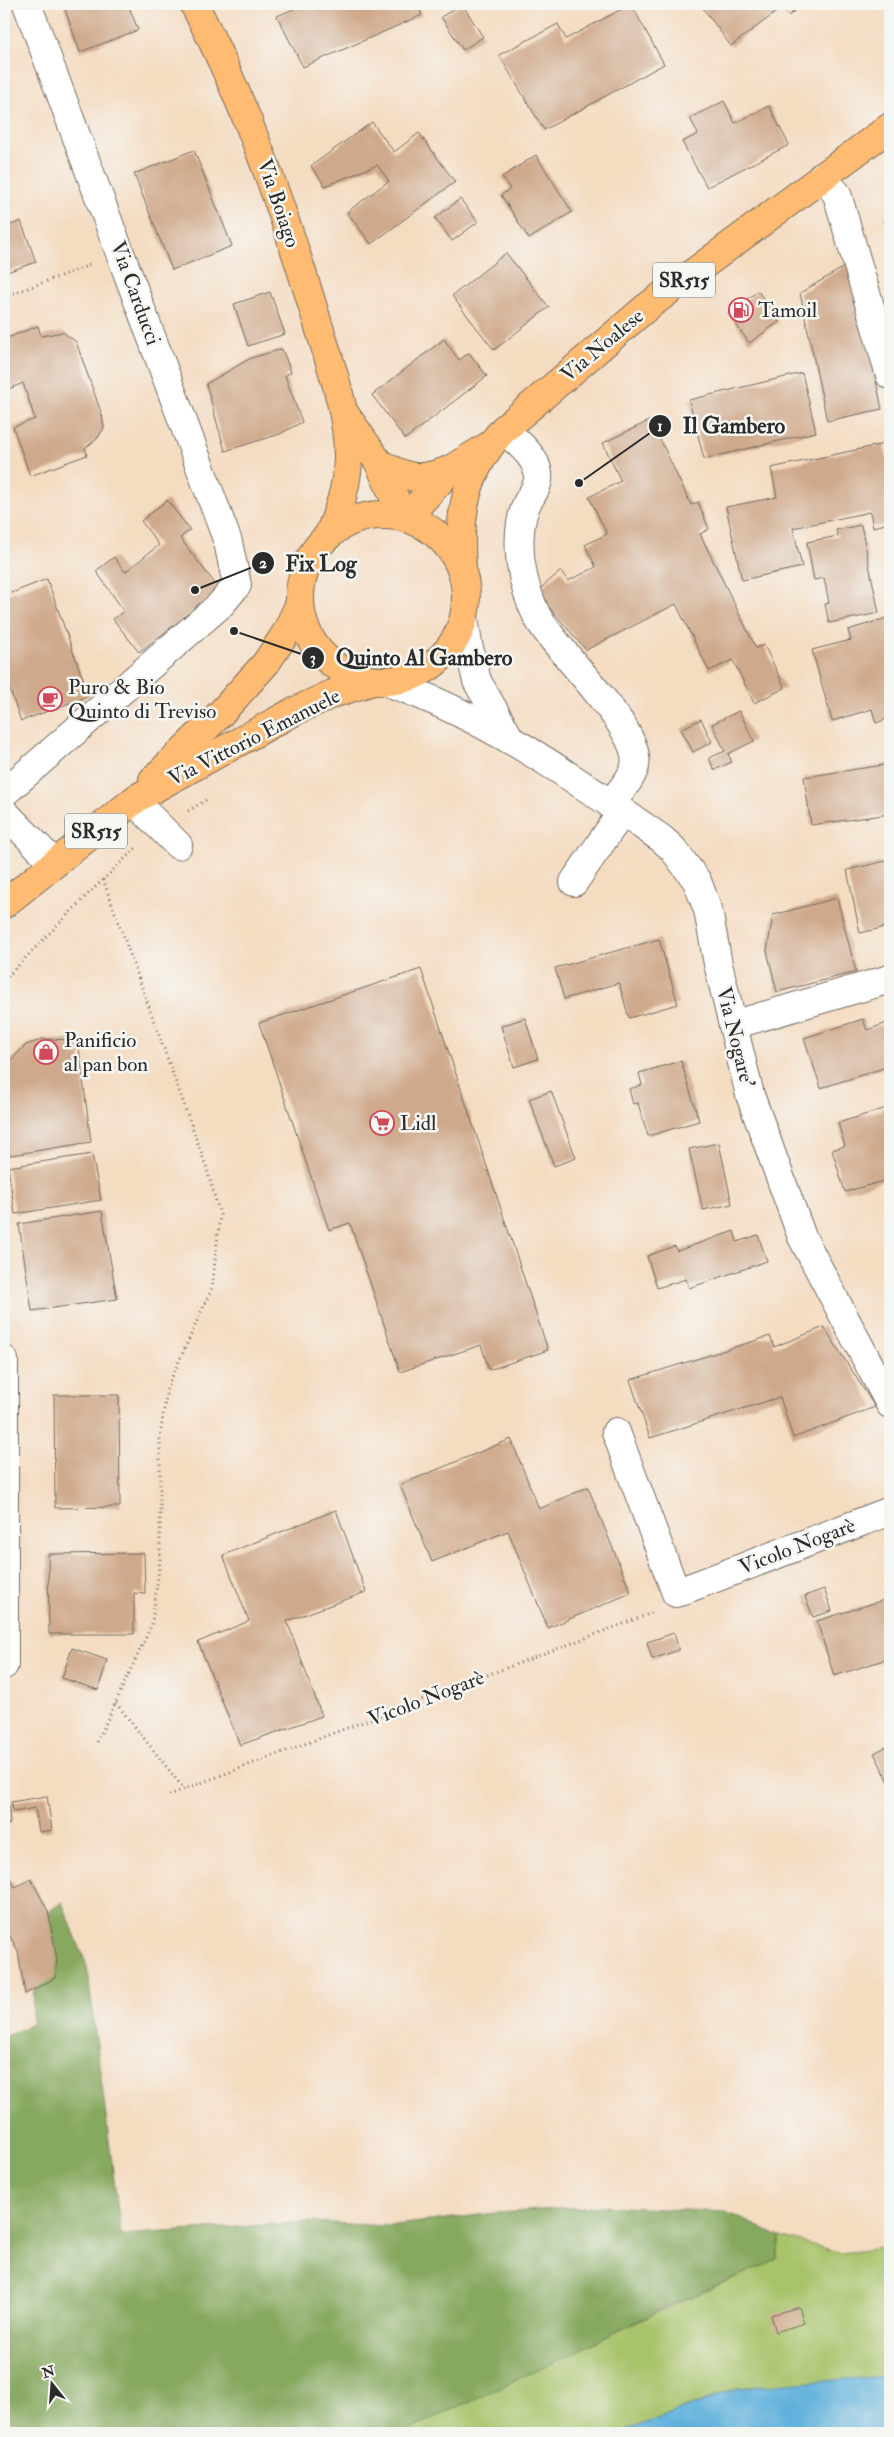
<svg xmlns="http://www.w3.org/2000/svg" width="894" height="2437" viewBox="0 0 894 2437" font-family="'IM FELL Double Pica',serif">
	<rect width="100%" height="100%" fill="#f6f6f2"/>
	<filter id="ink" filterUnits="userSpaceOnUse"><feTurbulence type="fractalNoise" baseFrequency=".02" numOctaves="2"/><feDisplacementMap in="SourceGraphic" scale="10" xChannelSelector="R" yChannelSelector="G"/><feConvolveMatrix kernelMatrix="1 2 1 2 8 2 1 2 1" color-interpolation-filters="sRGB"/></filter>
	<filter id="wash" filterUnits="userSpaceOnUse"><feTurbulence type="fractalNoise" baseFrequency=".0096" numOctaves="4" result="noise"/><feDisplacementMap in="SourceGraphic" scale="20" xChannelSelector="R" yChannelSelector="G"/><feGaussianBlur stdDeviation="1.12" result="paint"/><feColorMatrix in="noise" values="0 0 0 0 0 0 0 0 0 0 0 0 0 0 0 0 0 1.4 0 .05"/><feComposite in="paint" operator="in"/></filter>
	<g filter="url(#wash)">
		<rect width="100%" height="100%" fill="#f4dcc1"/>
		<path fill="#a8c36a" stroke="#6a774a" d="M 780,2236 L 842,2253 L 890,2247 L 890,2377 L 738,2388 L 620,2433 L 401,2433 C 526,2375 650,2314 777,2259 Z"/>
		<polygon fill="#86a95e" stroke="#586a44" points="62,1902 87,1966 121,2235 311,2222 388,2226 495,2213 602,2206 726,2212 780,2236 777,2259 664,2308 566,2357 401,2433 4,2433 4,2037 32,2024 38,1919"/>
		<polygon fill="#61b1dc" stroke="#466e84" points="884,2376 890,2377 890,2433 620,2433 738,2388"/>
		<g id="blocks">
			<g fill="#cfa98b">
				<polygon points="63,4 128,4 138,30 80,52"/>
				<polygon points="305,4 417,4 422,15 303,67 277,16"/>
				<polygon points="462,4 483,37 463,50 441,17"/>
				<polygon points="631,4 664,64 544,130 499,55 558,24 566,39"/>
				<polygon points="700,4 804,4 788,16 783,7 731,46"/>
				<polygon points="724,101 735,123 769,106 789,145 707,187 682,142 698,134 690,118"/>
				<polygon points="372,122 394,152 419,133 455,182 371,244 347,212 389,181 377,165 325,186 311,166"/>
				<polygon points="194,150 232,246 172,270 134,174"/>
				<polygon points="536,155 572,212 529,239 501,195 510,189 502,177"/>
				<polygon points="460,199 478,222 452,241 435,218"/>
				<polygon points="4,205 11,225 21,221 36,262 4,273"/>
				<polygon points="890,214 890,228 884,218"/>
				<polygon points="506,253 549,307 494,350 452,296"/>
				<polygon points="851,263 882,409 827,421 800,293"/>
				<polygon points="758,291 779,322 749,343 728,313"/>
				<polygon points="270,292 285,334 248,346 234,304"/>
				<polygon points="38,326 41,336 63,332 76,342 102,415 104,428 97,439 85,448 87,455 30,476 13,427 35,419 23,383 4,391 4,339"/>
				<polygon points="444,339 459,360 469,353 487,376 405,439 372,395"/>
				<polygon points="282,349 291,372 285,376 302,422 280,434 225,451 206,384 251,358"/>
				<polygon points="802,373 816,432 704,459 689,400"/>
				<polygon points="651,420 691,505 698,502 709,529 700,534 756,648 764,645 785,688 754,703 733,660 709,671 676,604 586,650 536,592 561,571 568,581 596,567 585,545 607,534 589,497 621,481 603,443"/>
				<polygon points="884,444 890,472 890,523 873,527 870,512 793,528 802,567 742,580 726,507 777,497 771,468"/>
				<polygon points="167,500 190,530 180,538 220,590 139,652 113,619 124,611 96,571 114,557 125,572 159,545 141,521"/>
				<polygon points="861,525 879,613 829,623 825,604 829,603 824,578 814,580 807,542 838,536 836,530"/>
				<polygon points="47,579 89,696 21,721 4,674 4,596"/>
				<polygon points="890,617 890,718 876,723 872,709 832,721 812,650 851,640 848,630"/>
				<polygon points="739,711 754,741 728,754 732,762 714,770 709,758 725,751 712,724"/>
				<polygon points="701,719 712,742 693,752 681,729"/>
				<polygon points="890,764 890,814 811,825 804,777"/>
				<polygon points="890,860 890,926 860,933 847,870"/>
				<polygon points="837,898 856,972 777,992 767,951 773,915"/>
				<polygon points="659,939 678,1004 629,1018 619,983 564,999 555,968"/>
				<polygon points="421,969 548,1350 489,1370 481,1345 400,1372 350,1223 329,1230 259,1023"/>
				<polygon points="525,1018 538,1059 514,1067 501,1026"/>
				<polygon points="863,1019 867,1030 890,1022 890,1066 821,1088 804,1038"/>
				<polygon points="43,1039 78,1040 91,1142 5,1156 4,1072 9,1062 26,1045"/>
				<polygon points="681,1061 699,1121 648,1136 638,1103 633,1104 629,1089 642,1085 639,1073"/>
				<polygon points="551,1091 576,1158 554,1166 529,1099"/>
				<polygon points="890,1107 890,1179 845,1192 832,1150 845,1146 838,1123"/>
				<polygon points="719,1143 732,1204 703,1210 689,1149"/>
				<polygon points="92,1154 101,1200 15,1214 8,1167"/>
				<polygon points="102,1211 117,1299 32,1311 19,1224"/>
				<polygon points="734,1231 737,1242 758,1235 767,1261 689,1288 686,1279 657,1288 647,1256 675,1246 677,1251"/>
				<polygon points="824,1327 875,1407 793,1438 780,1397 650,1438 630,1380 770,1336 774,1347"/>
				<polygon points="54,1395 119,1395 120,1507 55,1508"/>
				<polygon points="511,1439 539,1509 588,1487 631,1593 548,1628 508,1531 432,1562 400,1485"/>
				<polygon points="336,1510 366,1592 287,1621 322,1716 240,1745 198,1642 249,1621 223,1555"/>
				<polygon points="144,1553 145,1594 134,1593 134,1634 49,1634 48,1554"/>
				<polygon points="824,1589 832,1611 813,1617 805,1596"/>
				<polygon points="890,1598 890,1658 834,1676 817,1621"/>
				<polygon points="674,1633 679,1650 652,1659 647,1642"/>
				<polygon points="72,1648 107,1660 98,1690 62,1678"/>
				<polygon points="890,1745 890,1784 874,1753"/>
				<polygon points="47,1796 52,1830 39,1832 35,1808 13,1812 11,1802"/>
				<polygon points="4,1806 9,1806 10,1824 4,1825"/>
				<polygon points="4,1868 15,1887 31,1879 48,1911 57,1959 55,1978 25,1994 18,1951 6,1929 4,1931"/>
				<polygon points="799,2307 804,2323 776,2332 771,2315"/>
			</g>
		</g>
	</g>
	<g filter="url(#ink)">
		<use href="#blocks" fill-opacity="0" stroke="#716960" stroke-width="1"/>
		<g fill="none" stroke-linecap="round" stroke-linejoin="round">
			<defs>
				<g id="minor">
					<polyline points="822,176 837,194 890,375"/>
					<path d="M 504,429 C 516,442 536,455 538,474 C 540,485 531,495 526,505 C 513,539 521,584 537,616 C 556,652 643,729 635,766 C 632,779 618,794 610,804"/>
					<polyline points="464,618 468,644 477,681 509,737"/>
					<path d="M 387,682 C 487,717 575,779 662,839 L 673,849 L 697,881 L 708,910 L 718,964 L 750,1095 L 802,1237 L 890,1404"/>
					<polyline points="4,793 220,605 237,585 228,542 27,4"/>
					<polyline points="134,801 178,845"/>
					<polyline points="4,812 54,863"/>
					<polyline points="574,882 622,812"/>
					<polyline points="733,1025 890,979"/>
					<polyline points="4,1360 4,1665"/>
					<polyline points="616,1432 676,1593 890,1511"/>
				</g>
				<g id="major">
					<path d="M 194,4 C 247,106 285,214 318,324 C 331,367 349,414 348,460 C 347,487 339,512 328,536"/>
					<polyline points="345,414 379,463 403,517"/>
					<path d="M 379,463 C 407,479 421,482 451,469"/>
					<circle cx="383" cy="598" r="83"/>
					<polyline points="406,518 451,469 487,447"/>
					<path d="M 462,569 C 458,514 465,471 504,429 L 647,307 L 890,127"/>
					<polyline points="153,780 221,713 266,663 286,633 300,603"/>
					<polyline points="4,904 137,798 293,712 332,694 373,681"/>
				</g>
			</defs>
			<use href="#minor" stroke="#716960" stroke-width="30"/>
			<use href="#major" stroke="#716960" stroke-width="30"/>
			<g stroke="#716960" stroke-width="3" stroke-dasharray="1 4" stroke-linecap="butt">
				<polyline points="4,297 90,265"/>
				<polyline points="188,811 206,800"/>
				<polyline points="4,980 84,898 136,848"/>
				<polyline points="116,1703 184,1789"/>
				<polyline points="97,1742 152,1624 160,1560 160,1437 167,1388 212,1288 220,1215 206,1166 103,879"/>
				<polyline points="169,1795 652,1613"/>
			</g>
			<use href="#minor" stroke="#fff" stroke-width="28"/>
			<use href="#major" stroke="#ffbb71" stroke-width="28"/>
		</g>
	</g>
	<defs>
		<symbol id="fuel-ring" viewBox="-11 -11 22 22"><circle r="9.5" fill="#f6f6f2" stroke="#d1495b" stroke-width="1.5"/><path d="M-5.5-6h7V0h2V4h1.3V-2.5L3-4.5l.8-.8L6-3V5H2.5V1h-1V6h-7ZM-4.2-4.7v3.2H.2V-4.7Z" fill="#d1495b"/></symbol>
		<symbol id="cafe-ring" viewBox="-11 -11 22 22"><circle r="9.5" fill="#f6f6f2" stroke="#d1495b" stroke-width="1.5"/><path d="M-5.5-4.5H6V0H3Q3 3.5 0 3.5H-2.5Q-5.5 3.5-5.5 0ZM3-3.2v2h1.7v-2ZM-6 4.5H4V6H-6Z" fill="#d1495b"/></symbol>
		<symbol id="shop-ring" viewBox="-11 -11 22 22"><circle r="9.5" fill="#f6f6f2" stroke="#d1495b" stroke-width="1.5"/><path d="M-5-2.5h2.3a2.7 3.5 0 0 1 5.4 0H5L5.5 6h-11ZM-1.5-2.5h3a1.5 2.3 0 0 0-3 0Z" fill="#d1495b"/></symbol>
		<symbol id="supermarket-ring" viewBox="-11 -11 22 22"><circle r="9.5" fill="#f6f6f2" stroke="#d1495b" stroke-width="1.5"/><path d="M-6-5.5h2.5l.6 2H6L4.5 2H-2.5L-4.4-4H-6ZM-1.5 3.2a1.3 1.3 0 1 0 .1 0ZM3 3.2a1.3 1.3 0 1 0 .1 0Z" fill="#d1495b"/></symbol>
	</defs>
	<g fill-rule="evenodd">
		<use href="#fuel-ring" x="727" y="296" width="28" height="28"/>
		<use href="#cafe-ring" x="36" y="685" width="28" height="28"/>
		<use href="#shop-ring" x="32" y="1038" width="28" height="28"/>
		<use href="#supermarket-ring" x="368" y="1109" width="28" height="28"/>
	</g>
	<g text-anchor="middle" stroke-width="5" stroke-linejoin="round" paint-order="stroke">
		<g fill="#f6f6f2" stroke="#686867" stroke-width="1">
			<rect x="653" y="262.5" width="62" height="35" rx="4"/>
			<rect x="65" y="813.5" width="62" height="35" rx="4"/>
		</g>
		<g font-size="20" font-weight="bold" fill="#2b2b2b">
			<text x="684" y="287">SR515</text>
			<text x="96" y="838">SR515</text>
		</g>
		<g font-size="21" fill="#2b2b2b" stroke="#f6f6f2">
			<text transform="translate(279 203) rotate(71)" y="7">Via Boiago</text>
			<text transform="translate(136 293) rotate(70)" y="7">Via Carducci</text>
			<text transform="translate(602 345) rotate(-40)" y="7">Via Noalese</text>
			<text transform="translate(254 737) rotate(-27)" y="7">Via Vittorio Emanuele</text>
			<text transform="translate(736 1037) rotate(76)" y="7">Via Nogare'</text>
			<text transform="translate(797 1546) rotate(-21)" y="7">Vicolo Nogarè</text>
			<text transform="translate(426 1698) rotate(-21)" y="7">Vicolo Nogarè</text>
		</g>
		<g font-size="21" fill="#2b2b2b" stroke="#f6f6f2" text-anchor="start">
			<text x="758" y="317">Tamoil</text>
			<text x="68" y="694">Puro &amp; Bio<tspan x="68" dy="24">Quinto di Treviso</tspan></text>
			<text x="64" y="1047">Panificio<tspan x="64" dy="24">al pan bon</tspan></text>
			<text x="400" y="1130">Lidl</text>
		</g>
	</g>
	<path fill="none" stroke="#2b2b2b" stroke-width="2" d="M579 483L660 426M195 590L263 563M234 631L313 658"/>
	<g fill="#2b2b2b" stroke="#f6f6f2" stroke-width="2">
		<circle cx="579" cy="483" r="5"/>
		<circle cx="195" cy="590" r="5"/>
		<circle cx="234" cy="631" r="5"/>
		<circle cx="660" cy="426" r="12"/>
		<circle cx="263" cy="563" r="12"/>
		<circle cx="313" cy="658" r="12"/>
	</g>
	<g font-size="15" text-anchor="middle" font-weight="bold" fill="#fff">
		<text x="660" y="431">1</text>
		<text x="263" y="568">2</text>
		<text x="313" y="663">3</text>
	</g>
	<g font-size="22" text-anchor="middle" font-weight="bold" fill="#2b2b2b" stroke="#f6f6f2" stroke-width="5" stroke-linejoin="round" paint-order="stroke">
		<text x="734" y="433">Il Gambero</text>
		<text x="321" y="571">Fix Log</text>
		<text x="424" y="665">Quinto Al Gambero</text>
	</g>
	<rect width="894" height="2437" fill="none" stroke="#f6f6f2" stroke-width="20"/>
	<g transform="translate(52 2384) rotate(343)" stroke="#f6f6f2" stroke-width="4" paint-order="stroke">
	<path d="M0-4L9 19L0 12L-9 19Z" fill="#2b2b2b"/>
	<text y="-8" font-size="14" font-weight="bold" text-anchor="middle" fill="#2b2b2b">N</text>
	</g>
</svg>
